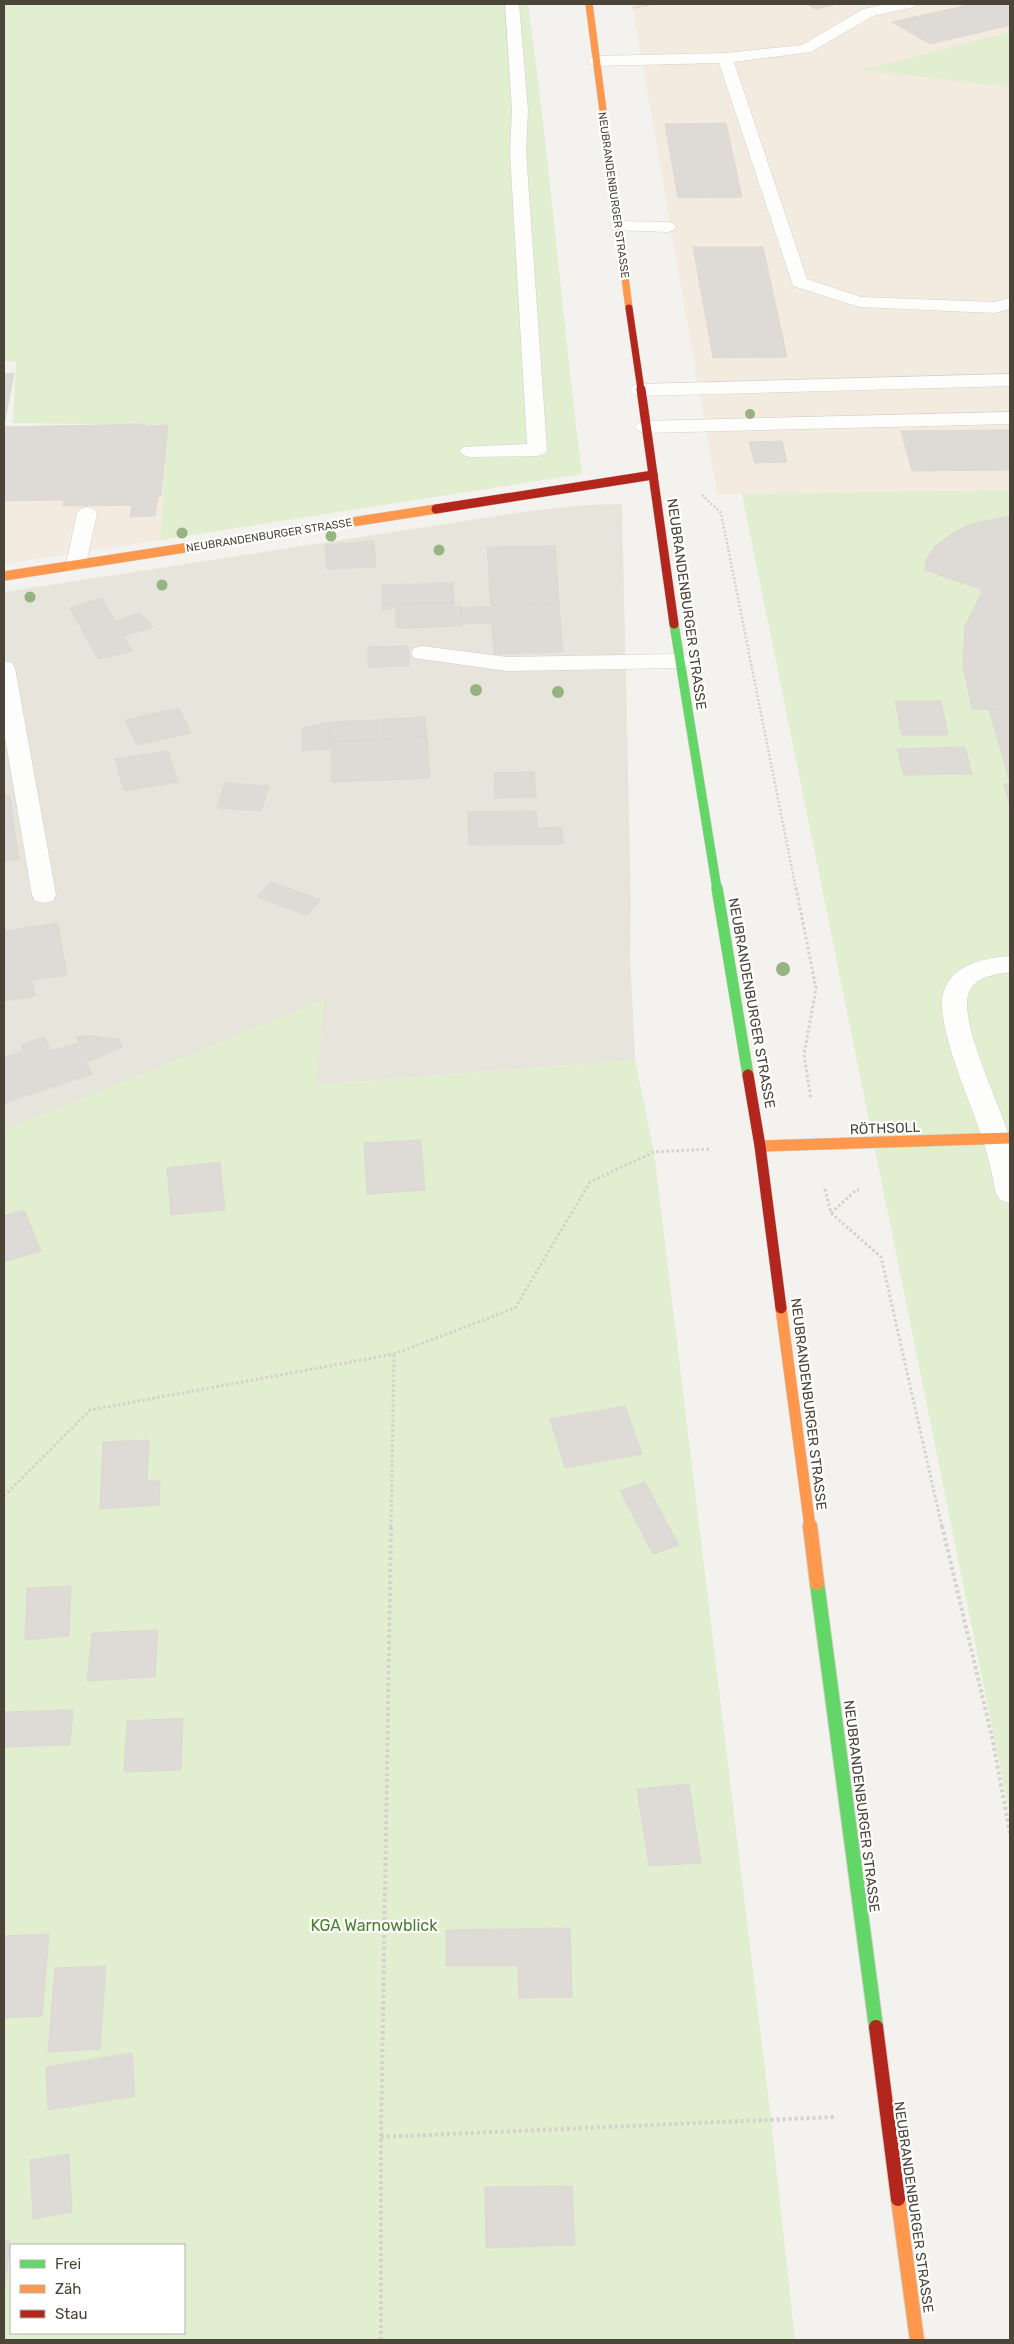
<svg xmlns="http://www.w3.org/2000/svg" width="1014" height="2344" viewBox="0 0 1014 2344" font-family="Rubik,sans-serif">
	<rect width="100%" height="100%" fill="#f4f2ee"/>
	<polygon fill="#e7e4dc" points="622,504 631,906 630,953 635,1060 315,1085 4,1209 4,592 530,511 586,505"/>
	<g fill="#f3ebdf">
		<polygon points="632,4 1010,4 1010,491 717,494"/>
		<polygon points="145,424 145,426 168,425 160,540 4,564 4,427"/>
	</g>
	<g fill="#e1eecf" fill-rule="evenodd">
		<path d="M 4,4 L 528,4 C 550,160 562,317 582,474 L 160,540 L 168,425 L 13,423 L 16,362 L 4,361 Z"/>
		<polygon points="1010,32 1010,87 862,70"/>
		<polygon points="1010,490 1010,1815 742,494"/>
		<path d="M 325,999 L 315,1085 L 635,1060 L 654,1152 L 771,2120 L 795,2340 L 4,2340 L 4,1130 ZM 11,2245 L 184,2245 L 184,2333 L 11,2333 Z"/>
	</g>
	<g fill="#dedbd6" stroke="#dcd9d4">
		<polygon points="807,4 839,4 815,9"/>
		<polygon points="973,4 1010,4 1010,25 930,44 892,22"/>
		<polygon points="726,123 742,197 678,198 665,124"/>
		<polygon points="693,247 763,247 787,357 713,358"/>
		<polygon points="14,373 4,425 4,374"/>
		<polygon points="145,424 145,426 168,425 161,496 158,496 155,516 130,517 132,505 63,506 64,500 4,501 4,427"/>
		<polygon points="1010,430 1010,470 912,471 901,431"/>
		<polygon points="782,441 787,462 755,463 749,442"/>
		<polygon points="1008,516 1010,517 1010,710 972,709 963,666 965,626 982,592 978,588 925,570 926,560 935,546 950,535 968,525"/>
		<polygon points="372,541 374,542 376,567 327,569 325,545"/>
		<polygon points="555,546 559,604 491,605 487,547"/>
		<polygon points="453,583 454,603 382,604 382,585"/>
		<polygon points="102,598 115,621 140,613 153,627 124,636 132,651 98,659 70,608"/>
		<polygon points="454,603 454,606 461,606 462,626 396,628 396,607 382,610 382,604"/>
		<polygon points="559,604 563,652 494,654 491,605"/>
		<polygon points="491,607 492,623 462,624 461,608"/>
		<polygon points="408,646 409,666 368,667 368,647"/>
		<polygon points="895,701 941,701 948,735 902,735"/>
		<polygon points="179,708 191,733 137,745 125,720"/>
		<polygon points="989,710 1010,710 1010,783"/>
		<polygon points="425,717 427,737 378,740 376,720"/>
		<polygon points="376,720 378,740 331,742 330,722"/>
		<polygon points="330,722 331,749 302,751 302,728"/>
		<polygon points="427,737 430,778 332,782 331,742"/>
		<polygon points="965,747 972,774 904,775 897,749"/>
		<polygon points="168,751 178,782 124,791 115,759"/>
		<polygon points="534,772 536,797 495,798 494,773"/>
		<polygon points="225,783 269,786 261,811 217,808"/>
		<polygon points="1010,783 1010,806 1004,784"/>
		<polygon points="10,795 14,827 4,828 4,796"/>
		<polygon points="536,811 537,828 562,827 563,844 469,845 468,812"/>
		<polygon points="14,827 19,859 4,861 4,828"/>
		<polygon points="271,882 321,900 307,915 257,897"/>
		<polygon points="58,923 67,975 32,980 35,996 5,1001 4,931"/>
		<polygon points="91,1036 118,1039 123,1047 86,1062 92,1074 4,1103 4,1057 24,1051 21,1045 44,1037 51,1051 79,1043 77,1037"/>
		<polygon points="421,1140 425,1190 367,1194 364,1143"/>
		<polygon points="220,1162 225,1210 171,1215 167,1168"/>
		<polygon points="24,1210 41,1251 4,1262 4,1216"/>
		<polygon points="625,1406 642,1454 565,1468 550,1419"/>
		<polygon points="149,1440 147,1481 160,1481 159,1505 100,1509 103,1442"/>
		<polygon points="645,1482 679,1545 653,1554 620,1491"/>
		<polygon points="71,1586 69,1636 25,1640 27,1588"/>
		<polygon points="158,1630 155,1677 87,1681 92,1633"/>
		<polygon points="73,1710 70,1745 4,1747 4,1712"/>
		<polygon points="183,1718 181,1770 124,1772 127,1721"/>
		<polygon points="689,1784 701,1863 649,1866 637,1789"/>
		<polygon points="570,1928 572,1997 519,1998 518,1966 446,1966 446,1930"/>
		<polygon points="49,1934 42,2016 4,2018 4,1936"/>
		<polygon points="106,1966 100,2049 48,2052 55,1968"/>
		<polygon points="132,2053 135,2096 48,2110 46,2067"/>
		<polygon points="69,2154 72,2212 33,2219 30,2160"/>
		<polygon points="572,2186 575,2245 486,2248 485,2187"/>
		<polygon points="10,2240 4,2298 4,2241"/>
	</g>
	<g fill="none" stroke-linecap="round" stroke-linejoin="round">
		<defs>
			<g id="lane">
				<polygon points="505,4 519,4 528,110 526,152 547,450 544,454 537,456 470,457 463,455 460,451 463,447 527,444 510,152 512,110"/>
				<polygon points="887,4 916,4 914,7 873,16 811,52 734,62 807,279 861,297 994,302 1010,298 1010,309 995,313 859,307 793,286 719,63 596,66 590,64 588,61 590,58 596,56 725,53 802,45 863,9"/>
				<polygon points="1010,374 1010,386 640,396 633,394 630,390 633,386 640,384"/>
				<polygon points="1010,412 1010,424 645,433 638,431 635,427 638,423 645,421"/>
				<polygon points="87,507 94,509 97,513 86,564 83,568 76,570 69,568 66,564 77,513 80,509"/>
				<polygon points="422,646 507,657 679,654 687,656 690,661 687,666 679,668 507,671 414,658 411,653 414,648"/>
				<polygon points="4,661 12,663 15,668 56,895 53,901 44,903 35,901 32,895 4,731"/>
				<path d="M 1010,956 L 1010,972 C 996,974 978,976 970,990 C 955,1016 1002,1108 1010,1139 C 1013,1153 1011,1188 1010,1203 L 1000,1200 L 996,1193 C 992,1174 988,1156 982,1137 C 972,1106 933,1021 944,991 C 953,964 984,958 1010,956 Z"/>
			</g>
			<polygon id="street" points="619,221 667,222 673,223 676,227 673,231 667,232 613,230 610,226 613,222"/>
			<polyline id="fast-far2" points="674,624 717,889"/>
			<polyline id="fast-far1" points="717,888 748,1075"/>
			<polyline id="fast" points="817,1583 876,2027"/>
			<polyline id="slow-far3" points="589,4 629,308"/>
			<polyline id="slow-far2" points="4,576 436,509"/>
			<g id="slow-far1">
				<polyline points="760,1146 1010,1138"/>
				<polyline points="781,1308 810,1527"/>
			</g>
			<g id="slow">
				<polyline points="810,1526 817,1583"/>
				<polyline points="898,2199 917,2340"/>
			</g>
			<polyline id="jam-far3" points="629,308 641,390"/>
			<g id="jam-far2">
				<polyline points="641,389 674,624"/>
				<polyline points="436,509 653,475"/>
			</g>
			<polyline id="jam-far1" points="748,1075 760,1146 781,1308"/>
			<polyline id="jam" points="876,2027 898,2199"/>
		</defs>
		<use href="#lane" stroke="#d2d0cb" stroke-width="1"/>
		<use href="#street" stroke="#d2d0cb" stroke-width="1"/>
		<use href="#fast-far2" stroke="#d3cfc5" stroke-width="10"/>
		<use href="#fast-far1" stroke="#d3cfc5" stroke-width="12"/>
		<use href="#fast" stroke="#d3cfc5" stroke-width="16"/>
		<use href="#slow-far3" stroke="#d3cfc5" stroke-width="8"/>
		<use href="#slow-far2" stroke="#d3cfc5" stroke-width="10"/>
		<use href="#slow-far1" stroke="#d3cfc5" stroke-width="12"/>
		<use href="#slow" stroke="#d3cfc5" stroke-width="16"/>
		<use href="#jam-far3" stroke="#d3cfc5" stroke-width="8"/>
		<use href="#jam-far2" stroke="#d3cfc5" stroke-width="10"/>
		<use href="#jam-far1" stroke="#d3cfc5" stroke-width="12"/>
		<use href="#jam" stroke="#d3cfc5" stroke-width="16"/>
		<polyline stroke="#d3d2cc" stroke-width="2" stroke-dasharray="1 1" stroke-linecap="butt" points="633,8 655,4"/>
		<polyline stroke="#d3d2cc" stroke-width="2.5" stroke-dasharray="2 2" stroke-linecap="butt" points="702,495 721,513 796,889"/>
		<g stroke="#d3d2cc" stroke-width="3" stroke-dasharray="2.5 2.5" stroke-linecap="butt">
			<polyline points="796,888 816,988 804,1055 811,1099"/>
			<polyline points="825,1189 831,1213 881,1257 942,1527"/>
			<polyline points="831,1213 856,1190 859,1190"/>
			<polyline points="4,1496 90,1410 394,1354 515,1308 590,1182 654,1152 710,1149"/>
			<polyline points="391,1527 394,1354"/>
		</g>
		<g stroke="#d3d2cc" stroke-width="4" stroke-dasharray="3 3" stroke-linecap="butt">
			<polyline points="942,1526 992,1737 1010,1833"/>
			<polyline points="381,2137 834,2117"/>
			<polyline points="381,2340 381,2137 391,1526"/>
		</g>
		<use href="#lane" fill="#fdfdfc" fill-rule="evenodd"/>
		<use href="#street" fill="#fdfdfc" fill-rule="evenodd"/>
		<use href="#fast-far2" stroke="#63d668" stroke-width="9"/>
		<use href="#fast-far1" stroke="#63d668" stroke-width="11"/>
		<use href="#fast" stroke="#63d668" stroke-width="14"/>
		<use href="#slow-far3" stroke="#ff974d" stroke-width="7"/>
		<use href="#slow-far2" stroke="#ff974d" stroke-width="9"/>
		<use href="#slow-far1" stroke="#ff974d" stroke-width="11"/>
		<use href="#slow" stroke="#ff974d" stroke-width="14"/>
		<use href="#jam-far3" stroke="#b3261e" stroke-width="7"/>
		<use href="#jam-far2" stroke="#b3261e" stroke-width="9"/>
		<use href="#jam-far1" stroke="#b3261e" stroke-width="11"/>
		<use href="#jam" stroke="#b3261e" stroke-width="14"/>
	</g>
	<g fill="#96b382">
		<circle cx="750" cy="414" r="5"/>
		<circle cx="182" cy="533" r="5.5"/>
		<circle cx="331" cy="536" r="5.5"/>
		<circle cx="439" cy="550" r="5.5"/>
		<circle cx="162" cy="585" r="5.5"/>
		<circle cx="30" cy="597" r="5.5"/>
		<circle cx="476" cy="690" r="6"/>
		<circle cx="558" cy="692" r="6"/>
		<circle cx="783" cy="969" r="7"/>
	</g>
	<g text-anchor="middle" stroke-width="4.5" stroke-linejoin="round" paint-order="stroke">
		<g font-size="11" fill="#4b4439" stroke="#fff">
			<text transform="translate(614 195) rotate(82)" y="4">NEUBRANDENBURGER STRASSE</text>
			<text transform="translate(269 535) rotate(-9)" y="4">NEUBRANDENBURGER STRASSE</text>
		</g>
		<g font-size="14" fill="#4b4439" stroke="#fff">
			<text transform="translate(687 604) rotate(82)" y="5">NEUBRANDENBURGER STRASSE</text>
			<text transform="translate(752 1003) rotate(80)" y="5">NEUBRANDENBURGER STRASSE</text>
			<text transform="translate(885 1128) rotate(-2)" y="5">RÖTHSOLL</text>
			<text transform="translate(809 1404) rotate(83)" y="5">NEUBRANDENBURGER STRASSE</text>
			<text transform="translate(862 1806) rotate(83)" y="5">NEUBRANDENBURGER STRASSE</text>
			<text transform="translate(914 2207) rotate(82)" y="5">NEUBRANDENBURGER STRASSE</text>
		</g>
		<g font-size="16" fill="#4a7f2a" stroke="#fff">
			<text x="374" y="1931">KGA Warnowblick</text>
		</g>
	</g>
	<rect width="1014" height="2344" fill="none" stroke="#4b4439" stroke-width="10"/>
	<rect x="10" y="2244" width="175" height="90" fill="#ffffff" stroke="#b7b4b0"/>
	<rect x="20" y="2260" width="25" height="8" fill="#63d668" stroke="#b7b4b0"/>
	<text x="55" y="2269" font-size="15" fill="#4b4439">Frei</text>
	<rect x="20" y="2285" width="25" height="8" fill="#ff974d" stroke="#b7b4b0"/>
	<text x="55" y="2294" font-size="15" fill="#4b4439">Zäh</text>
	<rect x="20" y="2310" width="25" height="8" fill="#b3261e" stroke="#b7b4b0"/>
	<text x="55" y="2319" font-size="15" fill="#4b4439">Stau</text>
</svg>
